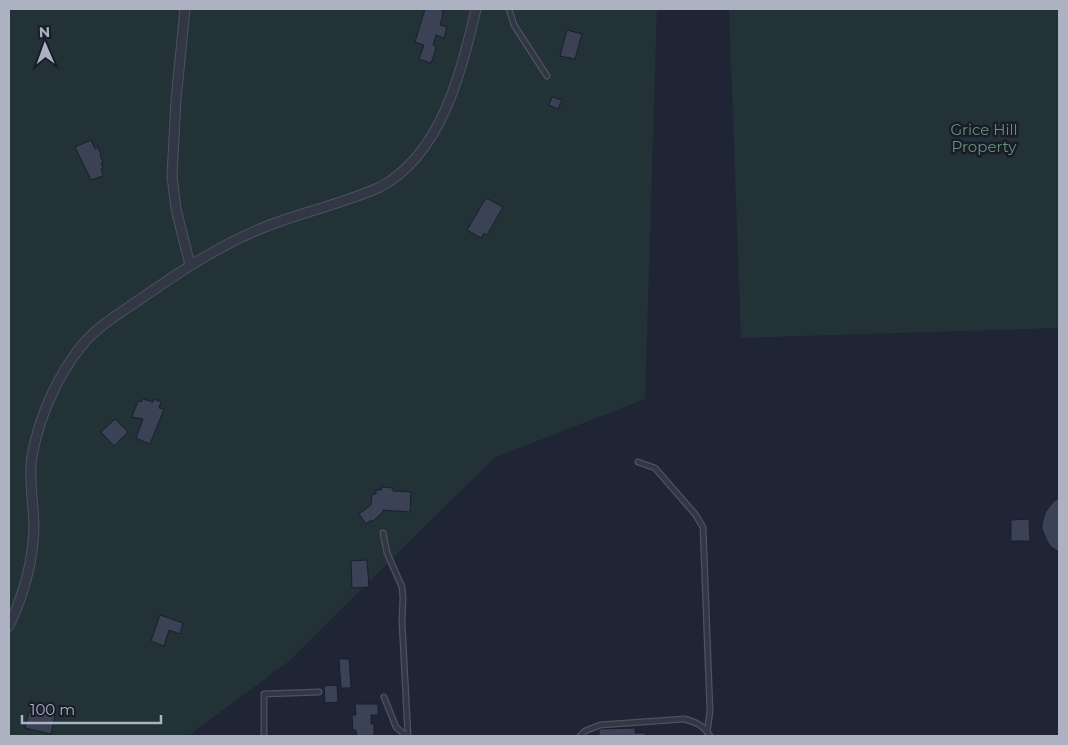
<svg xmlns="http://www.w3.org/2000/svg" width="1068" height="745" viewBox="0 0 1068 745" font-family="Montserrat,sans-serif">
	<rect width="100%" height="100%" fill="#1f2534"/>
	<g fill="#223236">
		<polygon points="9,9 657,9 645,399 494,458 288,662 188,736 9,736"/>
		<polygon points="729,9 1059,9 1059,328 741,338"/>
	</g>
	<g fill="#3b4255" stroke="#1a1f2b">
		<polygon points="425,9 443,9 442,13 443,14 440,25 447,27 444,38 436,35 433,45 436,46 435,52 431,63 419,59 424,45 415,42"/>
		<polygon points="567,30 582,34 575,59 560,56"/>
		<polygon points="552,97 562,100 558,109 549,105"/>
		<polygon points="91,140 95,149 98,147 101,155 100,155 103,163 101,163 103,168 101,169 103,176 91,180 75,147"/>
		<polygon points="486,198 503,207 487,235 484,233 481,238 467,230"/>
		<polygon points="143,399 153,402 154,399 161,402 159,408 164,409 150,444 136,438 143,419 132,417 138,401 141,402"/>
		<polygon points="115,419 128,432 114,446 101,432"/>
		<polygon points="382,487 393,488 393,491 411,492 410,512 383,510 382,513 372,522 371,520 366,524 359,514 371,505 372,494 376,494 376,490 381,490"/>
		<polygon points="1059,498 1059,552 1050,546 1047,541 1042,529 1042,523 1046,511 1054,501"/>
		<polygon points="1029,519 1030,541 1011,541 1011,520"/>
		<polygon points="367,560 369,587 352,588 351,561"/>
		<polygon points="160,615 183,623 180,634 169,630 164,646 151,641"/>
		<polygon points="339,659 349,659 351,688 341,688"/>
		<polygon points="337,685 338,702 325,703 324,686"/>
		<polygon points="355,704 378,704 378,715 371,715 371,724 374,724 374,736 357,736 356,730 353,730 352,715 356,715"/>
		<polygon points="29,712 41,715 42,712 55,715 51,734 25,728"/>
		<polygon points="635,728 635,733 645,733 646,736 589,736 589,735 599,735 599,729"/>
	</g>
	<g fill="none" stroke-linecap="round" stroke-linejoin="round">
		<defs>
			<g id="service">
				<polyline points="509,9 514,25 547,76"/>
				<polyline points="638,462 655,468 695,514 703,527 710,712 707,732"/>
				<polyline points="383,533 387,553 402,587 403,597 402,622 408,736"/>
				<polyline points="384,697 396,727 406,736"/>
				<polyline points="264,736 264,694 319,692"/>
				<path d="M 580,736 L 585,731 L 600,725 L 684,719 C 696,722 703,725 710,736"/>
			</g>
			<g id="minor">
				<polyline points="185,9 176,100 172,176 176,209 190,265"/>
				<path d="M 9,626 C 23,596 33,561 34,528 C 34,504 28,479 32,456 C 39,417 58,374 83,344 C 98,326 120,313 139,300 C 181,271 222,243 270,225 C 306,211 345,203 380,187 C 441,155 462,71 476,9"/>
			</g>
		</defs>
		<use href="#service" stroke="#4d5260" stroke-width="7"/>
		<use href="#minor" stroke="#4d5260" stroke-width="11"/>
		<use href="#service" stroke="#333745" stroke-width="4.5"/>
		<use href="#minor" stroke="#333745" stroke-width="9"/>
	</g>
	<g text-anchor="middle" stroke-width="5" stroke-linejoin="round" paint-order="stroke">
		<g font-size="15" fill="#659176" stroke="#181d29">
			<text x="984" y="135">Grice Hill<tspan x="984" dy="17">Property</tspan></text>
		</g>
	</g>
	<rect width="1068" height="745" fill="none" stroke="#acb2c2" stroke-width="20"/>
	<g transform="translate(45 45) rotate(358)" stroke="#181d29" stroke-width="4" paint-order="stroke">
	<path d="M0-4L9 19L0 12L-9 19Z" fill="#acb2c2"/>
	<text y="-8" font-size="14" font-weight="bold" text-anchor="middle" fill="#acb2c2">N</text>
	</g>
	<path d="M22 715v8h139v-8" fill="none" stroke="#acb2c2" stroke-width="2.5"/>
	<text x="30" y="715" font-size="15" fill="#acb2c2" stroke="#181d29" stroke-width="4" paint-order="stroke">100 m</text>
</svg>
